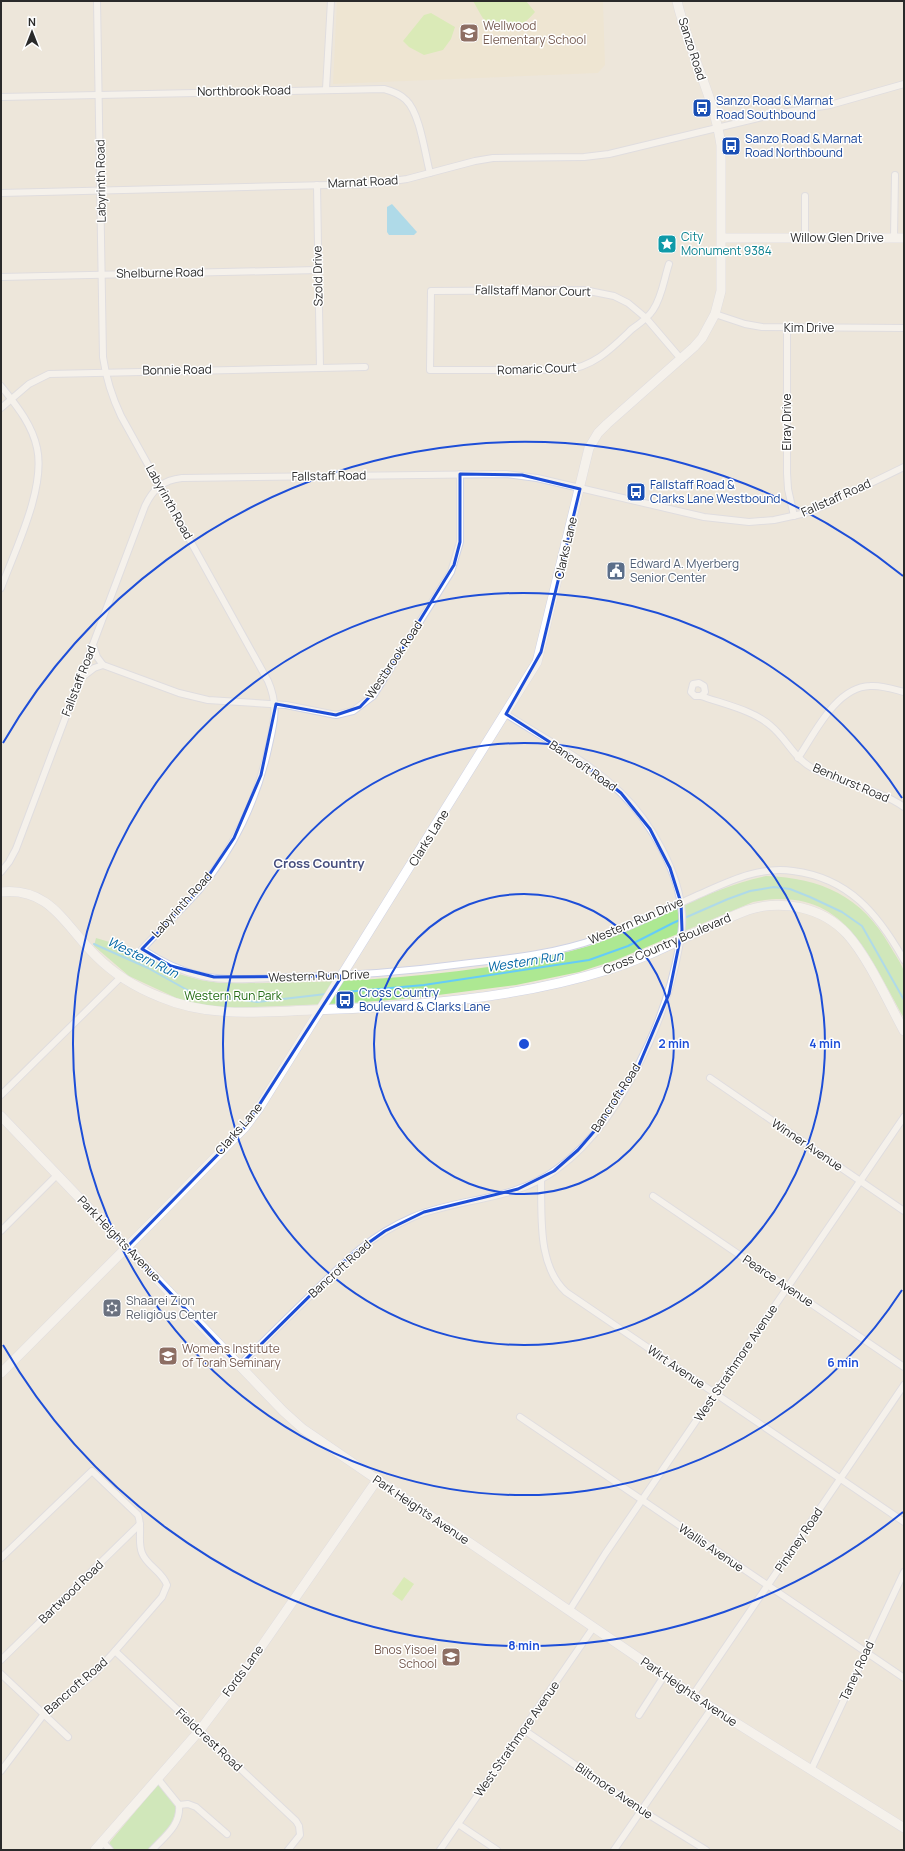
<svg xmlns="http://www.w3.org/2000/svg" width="905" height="1851" viewBox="0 0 905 1851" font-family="Manrope,sans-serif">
	<rect width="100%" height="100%" fill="#ede6da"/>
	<polygon fill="#f0e5c8" points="337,1 603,1 605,65 598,73 333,84"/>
	<g fill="#ade892">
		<path d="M 766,876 C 821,878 862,896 890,946 C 894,953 902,964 904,972 C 905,987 904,1004 904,1018 C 867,953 844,884 753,902 L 616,960 L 579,972 L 516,985 L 415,998 L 351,1003 L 233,1008 L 210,1007 L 185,1002 L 129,976 L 94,946 L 96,938 L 133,949 L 179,974 L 200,980 L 220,983 C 310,984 399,980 488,967 C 522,961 556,956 589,946 C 649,926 704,889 766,876 Z"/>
		<polygon points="159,1783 177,1808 174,1823 148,1850 113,1850 109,1845 110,1842"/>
	</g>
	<g fill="#c3f08d">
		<path d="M 473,1 L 526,1 L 535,12 C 524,25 505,40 489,25 C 482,19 478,9 473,1 Z"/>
		<polygon points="431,13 455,27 451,39 443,50 424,55 409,47 403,41 424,15"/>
		<polygon points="404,1577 414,1584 402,1601 392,1594"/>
	</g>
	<polygon fill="#65ccf8" points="392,204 417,232 414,235 389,235 387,232 387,207"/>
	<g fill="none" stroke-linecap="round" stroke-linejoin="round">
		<g stroke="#65ccf8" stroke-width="2">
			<polyline points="94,944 148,968 189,991 207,995 257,1002 326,994"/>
			<polyline points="334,993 424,985 589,960 628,946 673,923 728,899 750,891 774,887 790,889 810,897 842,912 862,926 904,1000"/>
		</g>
		<defs>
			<g id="street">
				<path d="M 97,1 L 103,357 C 106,378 112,397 121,416 L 268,681 C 279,706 274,723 268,749 C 257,800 233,850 199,890 C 181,910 161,929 142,949 C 160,961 180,971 202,976 C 231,982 263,978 293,977 C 352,976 411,971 470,963 C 514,958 558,953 599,938 C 633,926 665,910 698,895 C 728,882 758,866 793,871 C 849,878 878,914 904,960"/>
				<polyline points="326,89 331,1"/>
				<path d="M 1,97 L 384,89 C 392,91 400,94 406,100 C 420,113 425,154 430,173"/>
				<polyline points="317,185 320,368"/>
				<polyline points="1,193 372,184 407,179 475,161 493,158 584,157 609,154 775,114 830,105 904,84"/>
				<polyline points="805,196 805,238"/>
				<polyline points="894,238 895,175"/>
				<path d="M 669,264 C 664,279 662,297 653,310 C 648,318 639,324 632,329 C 612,348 594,367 565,370 L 430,370 L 431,291 L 584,290 L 614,296 L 628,303 L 646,318 L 681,359"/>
				<polyline points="1,277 318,270"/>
				<polyline points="715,314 745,324 762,327 904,328"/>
				<polyline points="787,328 787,473 788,489 794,516"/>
				<path d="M 1,386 C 16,405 32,424 37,448 C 46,488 15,550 1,588"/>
				<polyline points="1,408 29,384 49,374 365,367"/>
				<polyline points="93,645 97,657 103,665 179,693 208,700 286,705 336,715 353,711 373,696 451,572 460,542 460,474"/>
				<polyline points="81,678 94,668 103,665"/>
				<path d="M 701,696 L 705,692 L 704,686 L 699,683 L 693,684 L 691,692 L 695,696 L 701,696 C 723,704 753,710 771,726 C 787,739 794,759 814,769 C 843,785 877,788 904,807"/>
				<path d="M 798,758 C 815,733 836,687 870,686 C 882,685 893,689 904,692"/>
				<path d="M 1,872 L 9,862 L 16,849 L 145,506 C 153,489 163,480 182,478 L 506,474 L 537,478 L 704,517 L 749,522 L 774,520 L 806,513 L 830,503 L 904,467"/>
				<polyline points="710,1078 904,1211"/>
				<polyline points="1,1095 121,977"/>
				<path d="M 541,1179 C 542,1216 537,1265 566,1292 L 904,1522"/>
				<polyline points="653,1196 904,1367"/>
				<polyline points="1,1231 57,1175"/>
				<path d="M 239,1366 C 263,1342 287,1318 311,1295 C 344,1262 369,1236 413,1217 C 460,1197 513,1202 557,1169 C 599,1139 628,1089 649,1043 C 663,1012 673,981 679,947 C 681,937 683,925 682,914 C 679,872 651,822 621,793 C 588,761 545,739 506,714"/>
				<polyline points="520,1417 904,1678"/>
				<path d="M 1,1558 L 92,1471 L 138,1515 C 143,1527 137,1540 142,1553 C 147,1566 162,1571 167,1585 L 162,1597 L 115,1651 L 94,1674 L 44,1714 L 1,1771"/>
				<polyline points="569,1611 605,1554 904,1117"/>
				<polyline points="115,1651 296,1821 299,1826 300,1835 288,1850"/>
				<polyline points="1,1660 140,1524"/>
				<polyline points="1,1674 68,1737"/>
				<polyline points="693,1695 904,1385"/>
				<polyline points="639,1715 664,1676"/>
				<polyline points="524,1730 641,1810 706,1850"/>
				<polyline points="811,1770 904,1572"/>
				<polyline points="158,1779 179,1805 188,1804 196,1807 227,1834"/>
				<polyline points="458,1824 497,1850"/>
				<polyline points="102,1841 110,1850"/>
				<path d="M 152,1850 C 165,1836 181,1825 179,1805"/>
				<polyline points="440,1850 593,1628"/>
				<polyline points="614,1850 712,1708"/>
			</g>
			<g id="secondary">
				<polyline points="722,238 904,238"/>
				<path d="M 1,892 C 51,887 65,926 96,956 C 114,974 137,988 160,997 C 209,1018 260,1012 311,1010 C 407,1007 515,999 607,970 C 656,955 700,928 748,910 C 782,899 822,907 847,934 C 868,957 888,1002 904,1031"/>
				<polyline points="1,1116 283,1411 303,1429 706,1704 904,1828"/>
				<path d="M 1,1373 L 160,1214 L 245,1127 L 259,1108 L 537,662 L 589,448 L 598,433 L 607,424 L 694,347 L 702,338 L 715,314 L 721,291 L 721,145 C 714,96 688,50 677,1"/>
				<polyline points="95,1850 200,1730 243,1673 377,1480"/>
			</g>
		</defs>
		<use href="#street" stroke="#d0d3e4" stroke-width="8"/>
		<use href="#secondary" stroke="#d0d3e4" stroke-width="10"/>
		<use href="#street" stroke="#fff" stroke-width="6"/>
		<use href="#secondary" stroke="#fff" stroke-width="9"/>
	</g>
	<path d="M0 0H905V1851H0ZM 460,474 L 522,475 L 580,489 L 541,652 L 506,714 L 584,764 L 621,793 L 650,829 L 670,868 L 681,903 L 682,930 L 669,994 L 639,1065 L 604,1120 L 578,1150 L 554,1171 L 518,1189 L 424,1212 L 385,1231 L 350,1256 L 239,1366 L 127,1247 L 245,1127 L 342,976 L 214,977 L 171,966 L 142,949 L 199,890 L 234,838 L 261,775 L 276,704 L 336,715 L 360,707 L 378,688 L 454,565 L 460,542 Z" fill="#ede6da" fill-opacity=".55" fill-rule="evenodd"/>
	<path fill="none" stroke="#1d4ed8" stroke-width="3" stroke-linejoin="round" d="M 460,474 L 522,475 L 580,489 L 541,652 L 506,714 L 584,764 L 621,793 L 650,829 L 670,868 L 681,903 L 682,930 L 669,994 L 639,1065 L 604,1120 L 578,1150 L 554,1171 L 518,1189 L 424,1212 L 385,1231 L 350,1256 L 239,1366 L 127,1247 L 245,1127 L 342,976 L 214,977 L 171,966 L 142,949 L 199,890 L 234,838 L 261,775 L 276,704 L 336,715 L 360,707 L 378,688 L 454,565 L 460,542 Z"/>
	<g fill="none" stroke="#1d4ed8" stroke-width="2">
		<circle cx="524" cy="1044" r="150"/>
		<circle cx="524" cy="1044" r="301"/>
		<path d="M902 1290A451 451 0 1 1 902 798"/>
		<path d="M903 1512A602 602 0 0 1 3 1345M3 743A602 602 0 0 1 903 576"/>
	</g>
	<defs>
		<symbol id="school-square" viewBox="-11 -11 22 22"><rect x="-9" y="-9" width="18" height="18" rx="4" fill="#8d6e63" stroke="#fff"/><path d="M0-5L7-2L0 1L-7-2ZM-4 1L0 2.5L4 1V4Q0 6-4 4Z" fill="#fff"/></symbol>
		<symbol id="bus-square" viewBox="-11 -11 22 22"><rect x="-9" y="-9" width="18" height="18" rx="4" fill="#1a4fb4" stroke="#fff"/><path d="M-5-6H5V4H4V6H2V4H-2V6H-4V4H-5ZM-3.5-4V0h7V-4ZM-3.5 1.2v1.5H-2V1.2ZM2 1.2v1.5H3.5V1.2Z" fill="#fff"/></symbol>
		<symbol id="sight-square" viewBox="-11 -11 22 22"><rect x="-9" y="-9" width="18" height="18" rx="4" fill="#0f9aa8" stroke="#fff"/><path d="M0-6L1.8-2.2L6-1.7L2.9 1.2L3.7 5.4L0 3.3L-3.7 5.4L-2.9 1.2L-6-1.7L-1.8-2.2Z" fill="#fff"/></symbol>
		<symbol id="civic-square" viewBox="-11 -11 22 22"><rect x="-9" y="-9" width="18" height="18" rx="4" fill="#5c6f8a" stroke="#fff"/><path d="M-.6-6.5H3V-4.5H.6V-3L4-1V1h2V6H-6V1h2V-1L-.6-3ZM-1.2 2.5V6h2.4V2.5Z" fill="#fff"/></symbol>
		<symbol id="synagogue-square" viewBox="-11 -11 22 22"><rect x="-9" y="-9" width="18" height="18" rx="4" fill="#6b7280" stroke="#fff"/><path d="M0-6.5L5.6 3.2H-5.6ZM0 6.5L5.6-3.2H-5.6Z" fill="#fff"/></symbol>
	</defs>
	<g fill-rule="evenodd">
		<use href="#school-square" x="458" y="22" width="22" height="22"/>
		<use href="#bus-square" x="691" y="97" width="22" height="22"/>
		<use href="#bus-square" x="720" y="135" width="22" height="22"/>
		<use href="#sight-square" x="656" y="233" width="22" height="22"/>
		<use href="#bus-square" x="625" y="481" width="22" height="22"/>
		<use href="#civic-square" x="605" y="560" width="22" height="22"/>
		<use href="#bus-square" x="334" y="989" width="22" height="22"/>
		<use href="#synagogue-square" x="101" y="1297" width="22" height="22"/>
		<use href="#school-square" x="157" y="1345" width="22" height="22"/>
		<use href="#school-square" x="440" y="1646" width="22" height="22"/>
	</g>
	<g text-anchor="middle" stroke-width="3" stroke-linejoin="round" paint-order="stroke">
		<g font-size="12" fill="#785e54" stroke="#fff" text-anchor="start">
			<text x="483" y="30">Wellwood<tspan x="483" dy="14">Elementary School</tspan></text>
			<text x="182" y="1353">Womens Institute<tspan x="182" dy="14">of Torah Seminary</tspan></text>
			<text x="437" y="1654" text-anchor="end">Bnos Yisoel<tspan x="437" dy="14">School</tspan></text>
		</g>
		<g font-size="12" fill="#2a2a2a" stroke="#fff">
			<text transform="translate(692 49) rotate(72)" y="4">Sanzo Road</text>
			<text transform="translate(244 91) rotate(-1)" y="4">Northbrook Road</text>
			<text transform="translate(101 181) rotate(-91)" y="4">Labyrinth Road</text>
			<text transform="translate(363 182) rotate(-3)" y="4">Marnat Road</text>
			<text x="837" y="242">Willow Glen Drive</text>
			<text transform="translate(160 273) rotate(-1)" y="4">Shelburne Road</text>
			<text transform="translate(318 276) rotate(-91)" y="4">Szold Drive</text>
			<text transform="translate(533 291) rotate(1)" y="4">Fallstaff Manor Court</text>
			<text x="809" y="332">Kim Drive</text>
			<text transform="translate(537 369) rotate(-2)" y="4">Romaric Court</text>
			<text transform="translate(177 370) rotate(-1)" y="4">Bonnie Road</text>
			<text transform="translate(787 422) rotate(-90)" y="4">Elray Drive</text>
			<text transform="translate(329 476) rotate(-1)" y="4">Fallstaff Road</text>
			<text transform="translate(836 498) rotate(-24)" y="4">Fallstaff Road</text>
			<text transform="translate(169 502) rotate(61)" y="4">Labyrinth Road</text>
			<text transform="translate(566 548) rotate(-77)" y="4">Clarks Lane</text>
			<text transform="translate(394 660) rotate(-56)" y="4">Westbrook Road</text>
			<text transform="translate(79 681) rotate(-69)" y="4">Fallstaff Road</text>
			<text transform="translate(583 766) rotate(35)" y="4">Bancroft Road</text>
			<text transform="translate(851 783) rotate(23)" y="4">Benhurst Road</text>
			<text transform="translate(429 838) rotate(-58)" y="4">Clarks Lane</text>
			<text transform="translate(182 905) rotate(-48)" y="4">Labyrinth Road</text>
			<text transform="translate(636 921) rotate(-23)" y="4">Western Run Drive</text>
			<text transform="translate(667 944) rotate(-23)" y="4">Cross Country Boulevard</text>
			<text transform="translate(319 976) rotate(-2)" y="4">Western Run Drive</text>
			<text transform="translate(616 1098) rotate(-57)" y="4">Bancroft Road</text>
			<text transform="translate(239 1129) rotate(-49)" y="4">Clarks Lane</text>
			<text transform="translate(807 1145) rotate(34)" y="4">Winner Avenue</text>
			<text transform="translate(119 1239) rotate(46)" y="4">Park Heights Avenue</text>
			<text transform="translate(340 1269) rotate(-42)" y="4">Bancroft Road</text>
			<text transform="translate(778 1281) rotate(34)" y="4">Pearce Avenue</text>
			<text transform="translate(736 1363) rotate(-56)" y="4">West Strathmore Avenue</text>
			<text transform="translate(676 1367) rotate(34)" y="4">Wirt Avenue</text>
			<text transform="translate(421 1510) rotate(34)" y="4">Park Heights Avenue</text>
			<text transform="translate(799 1540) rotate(-56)" y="4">Pinkney Road</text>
			<text transform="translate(711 1548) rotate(34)" y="4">Wallis Avenue</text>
			<text transform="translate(71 1592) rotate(-44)" y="4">Bartwood Road</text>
			<text transform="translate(243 1671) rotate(-54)" y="4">Fords Lane</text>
			<text transform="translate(857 1671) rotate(-65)" y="4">Taney Road</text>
			<text transform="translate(76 1686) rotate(-41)" y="4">Bancroft Road</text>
			<text transform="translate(689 1692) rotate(34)" y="4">Park Heights Avenue</text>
			<text transform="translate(517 1739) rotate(-55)" y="4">West Strathmore Avenue</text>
			<text transform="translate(209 1740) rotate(43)" y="4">Fieldcrest Road</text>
			<text transform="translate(614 1791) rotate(34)" y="4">Biltmore Avenue</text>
		</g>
		<g font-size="12" fill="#164399" stroke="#fff" text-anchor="start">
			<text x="716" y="105">Sanzo Road &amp; Marnat<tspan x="716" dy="14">Road Southbound</tspan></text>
			<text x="745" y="143">Sanzo Road &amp; Marnat<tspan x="745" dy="14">Road Northbound</tspan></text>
			<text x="650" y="489">Fallstaff Road &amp;<tspan x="650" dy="14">Clarks Lane Westbound</tspan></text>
			<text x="359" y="997">Cross Country<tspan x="359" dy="14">Boulevard &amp; Clarks Lane</tspan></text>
		</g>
		<g font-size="12" fill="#0d838f" stroke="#fff" text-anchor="start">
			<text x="681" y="241">City<tspan x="681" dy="14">Monument 9384</tspan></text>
		</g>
		<g font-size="12" fill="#4e5e75" stroke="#fff" text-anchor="start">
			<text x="630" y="568">Edward A. Myerberg<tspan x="630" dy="14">Senior Center</tspan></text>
		</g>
		<g font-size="12" fill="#236c14" stroke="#fff">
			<text x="233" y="1000">Western Run Park</text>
		</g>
		<g font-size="12" fill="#5b616d" stroke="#fff" text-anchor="start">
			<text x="126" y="1305">Shaarei Zion<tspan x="126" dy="14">Religious Center</tspan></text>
		</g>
		<g font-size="13" font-weight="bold" fill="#474f7e" stroke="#fff">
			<text x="319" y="868">Cross Country</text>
		</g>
		<g font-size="13" font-style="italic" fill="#0367a5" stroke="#fff">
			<text transform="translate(143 957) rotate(26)" y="5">Western Run</text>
			<text transform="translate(525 961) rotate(-9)" y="5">Western Run</text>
		</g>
	</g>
	<circle cx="524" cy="1044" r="6" fill="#1d4ed8" stroke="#fff" stroke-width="2"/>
	<g font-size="12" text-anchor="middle" font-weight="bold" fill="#1d4ed8" stroke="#fff" stroke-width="3" stroke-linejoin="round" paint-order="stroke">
		<text x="674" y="1048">2 min</text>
		<text x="825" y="1048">4 min</text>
		<text x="843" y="1367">6 min</text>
		<text x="524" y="1650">8 min</text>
	</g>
	<rect width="905" height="1851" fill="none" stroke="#2a2a2a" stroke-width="4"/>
	<g transform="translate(32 32)" stroke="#ffffff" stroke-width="3" paint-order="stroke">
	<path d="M0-3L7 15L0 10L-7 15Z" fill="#2a2a2a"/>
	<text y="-6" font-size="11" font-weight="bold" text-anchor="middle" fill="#2a2a2a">N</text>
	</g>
</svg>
